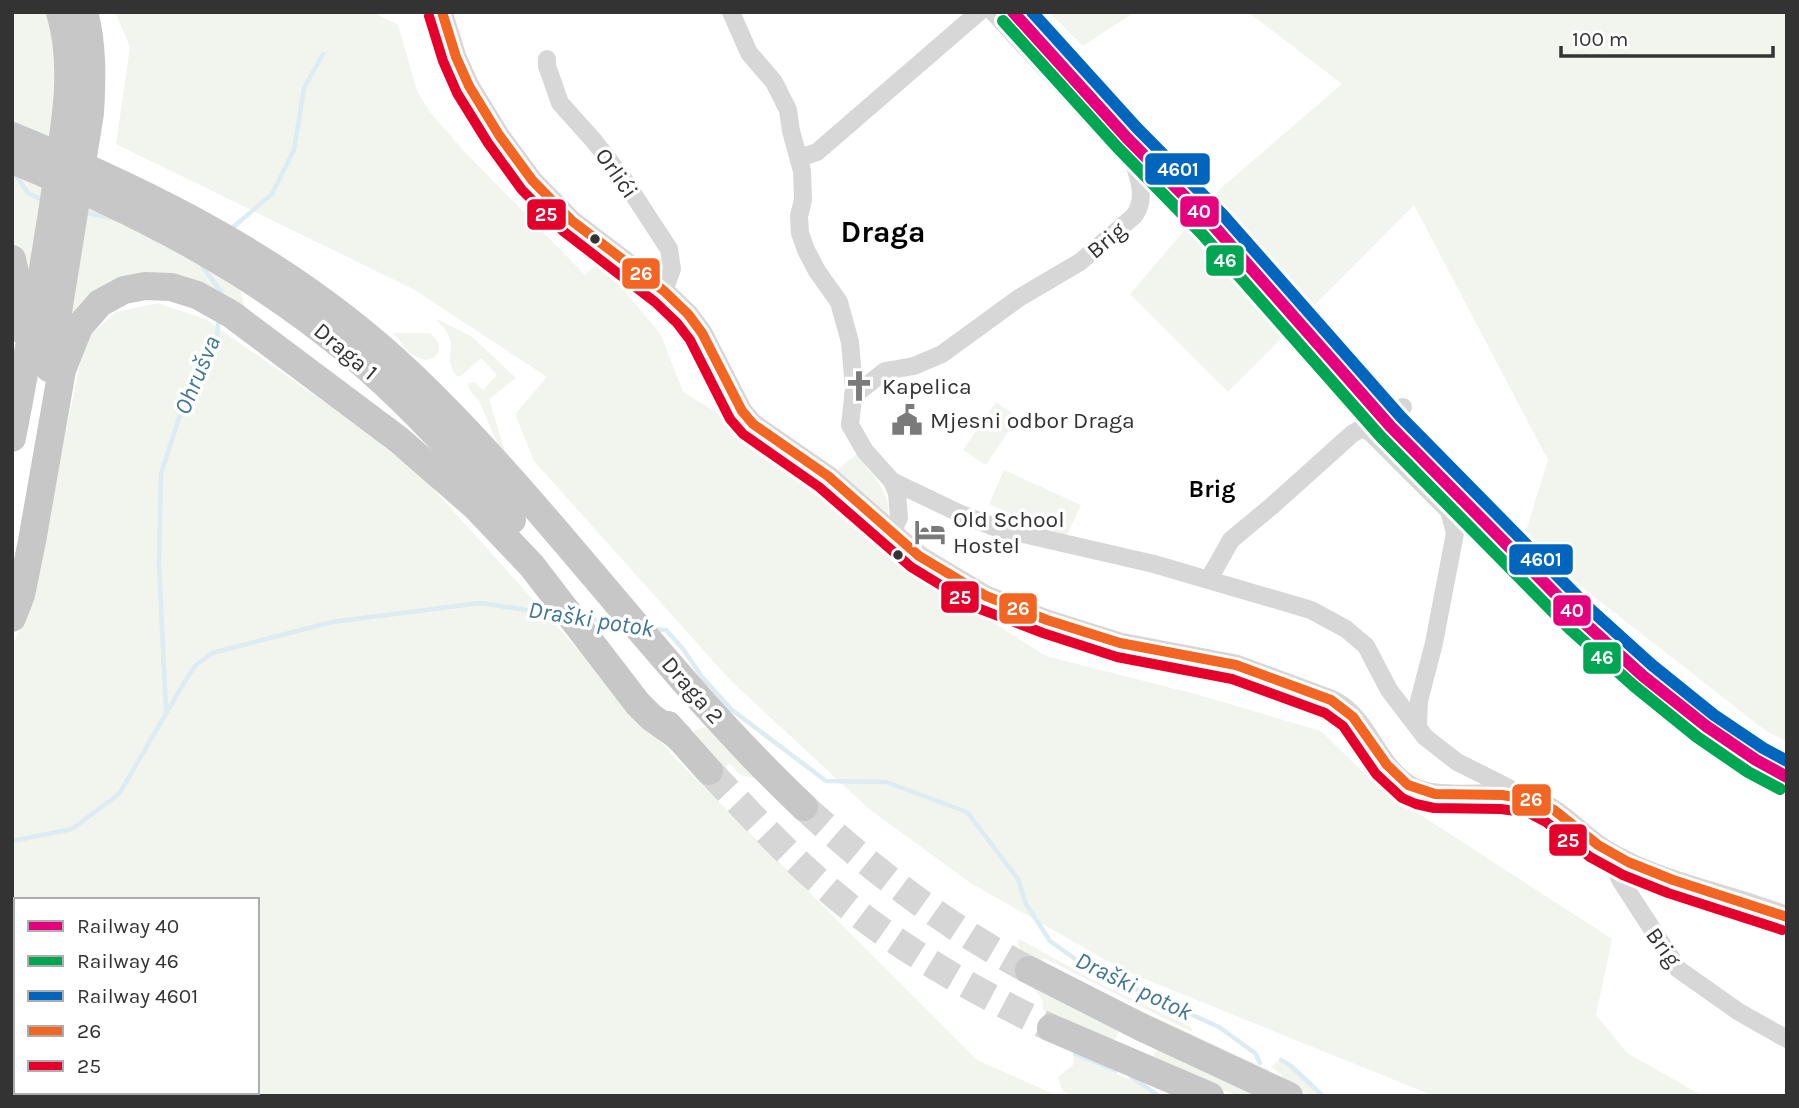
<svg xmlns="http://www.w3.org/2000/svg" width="1799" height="1108" viewBox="0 0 1799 1108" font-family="Karla,sans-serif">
	<rect width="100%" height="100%" fill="#fff"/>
	<g fill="#f1f5ed" fill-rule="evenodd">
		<polygon points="12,12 49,12 88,205 239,286 247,314 181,279 69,328 81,250 33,241 29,266 33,267 30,286 12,242"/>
		<polygon points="115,12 372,12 398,25 417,91 430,112 462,149 585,275 600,262 660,333 683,392 751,433 889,557 1046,656 1199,695 1321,731 1379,788 1612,939 1596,1015 1627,1053 1703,1096 1434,1096 1125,971 969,882 868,808 731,681 534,461 515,414 547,377 415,290 116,144 130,47"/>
		<polygon points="1049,12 1135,12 1083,46"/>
		<polygon points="1248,12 1787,12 1787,742 1766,731 1570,578 1525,534 1548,460 1414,205 1228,392 1130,294 1220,189 1342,84"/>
		<path d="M 158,303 L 205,319 L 330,406 L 422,476 L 675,758 L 977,1060 L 1058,1096 L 12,1096 L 12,646 L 28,613 L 85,340 L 116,312 ZM 16,900 L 257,900 L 257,1092 L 16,1092 Z"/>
		<path d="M 439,320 L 471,336 L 516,378 L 489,399 L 505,452 L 502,454 L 479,401 L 469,389 L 468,384 L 474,382 L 483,390 L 497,375 L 481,358 L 461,376 L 457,376 C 439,356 465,346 437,321 Z"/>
		<path d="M 392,333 L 430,333 C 450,348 433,368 415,356 C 404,350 401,340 392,333 Z"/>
		<polygon points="996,402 1018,417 986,465 963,450"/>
		<path d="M 857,454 C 869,471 893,495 888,517 L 835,472 Z"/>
		<polygon points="1004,470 1081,505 1065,539 989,504"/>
		<polygon points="705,727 755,777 754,778 740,775 730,764 727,765 726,773 692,736 695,730"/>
		<polygon points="1019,939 1099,983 1191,1027 1192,1032 1044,958 1041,962 1024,953 1018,946"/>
		<polygon points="1032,987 1116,1026 1118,1033 1114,1043 1043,1010 1042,999"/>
		<polygon points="1105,994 1269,1070 1269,1073 1281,1078 1282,1075 1271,1067 1278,1061 1296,1072 1320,1096 1312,1096 1219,1053"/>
		<polygon points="1158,1050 1266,1096 1238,1096 1155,1063 1154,1053"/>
		<polygon points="1074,1056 1133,1081 1155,1096 1074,1096 1063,1092 1058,1077 1073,1065"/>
	</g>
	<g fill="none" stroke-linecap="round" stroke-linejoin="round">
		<g stroke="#ddebf3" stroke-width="4.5">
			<polyline points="14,172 28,193 44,201"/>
			<polyline points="83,212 112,218"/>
			<polyline points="231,229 272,194 294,150 304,88 323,54"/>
			<polyline points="201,264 221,292 220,298"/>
			<polyline points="585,618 621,624"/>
			<polyline points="654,629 666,630 683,649 702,677 732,710 826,781 886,782 967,812 1018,879 1026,904 1050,941 1085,966 1219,1027 1255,1053 1260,1063"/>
			<polyline points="166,710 159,564 161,474 179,418 217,335 219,317"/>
			<polyline points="12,841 72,829 119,794 185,681 195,666 212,653 332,622 480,603 555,614"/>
			<polyline points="1075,1054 1116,1071"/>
			<polyline points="1281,1060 1291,1066 1323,1096"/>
			<polyline points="1131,1077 1159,1096"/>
		</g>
		<g stroke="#d6d6d6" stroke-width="28" stroke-dasharray="28 14" stroke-linecap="butt">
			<path d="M 709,771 C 748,812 786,854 830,891 C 896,947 972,990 1051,1028"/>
			<path d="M 804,807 C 875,872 944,925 1029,970"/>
		</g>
		<g stroke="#d7d7d7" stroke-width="18">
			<polyline points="731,12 749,53 774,82 788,110 791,131 802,171 803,200 799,216 800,233 806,250 817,271 839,302 850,342 854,389 850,425 865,451 892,481 897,493 899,518 891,534"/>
			<polyline points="547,59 547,66 560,103 594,141 622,177 669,249 672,269 664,291"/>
			<polyline points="799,158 817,152 979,12"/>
			<path d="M 853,396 L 885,371 L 914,366 L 942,354 L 1019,298 L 1080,262 L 1134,216 C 1146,200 1140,181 1134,164 L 993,12"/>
			<polyline points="1371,433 1403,407"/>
			<polyline points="892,481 961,514 997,528 1154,564 1311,610 1346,629 1366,646 1389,690 1425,737 1457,762 1507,787 1519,796"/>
			<polyline points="1209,579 1231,540 1273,505 1352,434 1362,428 1371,433 1449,511 1455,533 1434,643 1419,701 1418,727"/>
			<polyline points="1606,850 1621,881 1678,969 1739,1012 1787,1039"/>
		</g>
		<path stroke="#d7d7d7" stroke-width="21" d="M 442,12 L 456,57 L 469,86 L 499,135 L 532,180 L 572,221 L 664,291 L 688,314 L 702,333 L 742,411 L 753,424 L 828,476 L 919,556 L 986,596 L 1047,620 L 1120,643 L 1236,665 L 1331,700 C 1367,716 1374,763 1408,785 C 1438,805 1496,787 1533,800 C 1563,810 1581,836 1607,851 C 1662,884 1728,893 1787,917"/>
		<g stroke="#c7c7c7" stroke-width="28">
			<path d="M 12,136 C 156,195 295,265 409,373 C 551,508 661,672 804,807"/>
			<path d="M 12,160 C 133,209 248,268 349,352 C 409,402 462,460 512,520"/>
			<polyline points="12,259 21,301 20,329"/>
			<path d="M 49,368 L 90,113 C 92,80 93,45 84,12"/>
			<path d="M 12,438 C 28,354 44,270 56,186 C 64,128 77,70 60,12"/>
			<polyline points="12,618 21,595 32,541 62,370 79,327 100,303 124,290 145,286 171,287 197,295 231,314 399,440 476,507 532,566 638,704 651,717 679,737"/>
			<polyline points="668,725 709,771"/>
			<polyline points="1029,970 1141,1027 1289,1096"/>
			<polyline points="1051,1028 1210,1096"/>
		</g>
		<defs>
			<polyline id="bus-1" points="442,12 456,57 469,86 499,135 532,180 572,221 664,291 688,314 702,333 742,411 753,424 828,476 919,556 986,596 1047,620 1120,643 1236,665 1331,700 1353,717 1387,765 1408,785 1435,794 1502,795 1533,800 1554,810 1598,845 1628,862 1673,880 1787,917"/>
			<polyline id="bus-2" points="429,16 443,61 457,93 488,143 522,190 563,231 655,302 677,323 690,340 730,419 743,434 819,487 911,567 980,609 1043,633 1117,657 1232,679 1325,713 1343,726 1376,774 1402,798 1416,804 1434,808 1501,809 1529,813 1546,822 1590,857 1623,875 1668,893 1782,930"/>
		</defs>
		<use href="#bus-1" stroke="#fff" stroke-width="16"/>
		<use href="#bus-2" stroke="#fff" stroke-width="16"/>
		<use href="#bus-1" stroke="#f26522" stroke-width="10"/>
		<use href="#bus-2" stroke="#e4002b" stroke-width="10"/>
		<defs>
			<polyline id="rail-1" points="1013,12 1127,138 1212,224 1391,427 1580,619 1643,676 1706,726 1756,760 1787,777"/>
			<polyline id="rail-2" points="1003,21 1117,147 1202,234 1381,437 1570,629 1634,686 1697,737 1748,772 1780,789"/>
			<polyline id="rail-3" points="1032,12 1137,128 1223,215 1401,417 1590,609 1652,665 1714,715 1763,748 1787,761"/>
		</defs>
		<use href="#rail-1" stroke="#fff" stroke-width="18"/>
		<use href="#rail-2" stroke="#fff" stroke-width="18"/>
		<use href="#rail-3" stroke="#fff" stroke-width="18"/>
		<use href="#rail-1" stroke="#e5007d" stroke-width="12"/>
		<use href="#rail-2" stroke="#00a651" stroke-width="12"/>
		<use href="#rail-3" stroke="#0065bd" stroke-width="12"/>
	</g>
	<defs>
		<symbol id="church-bare" viewBox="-9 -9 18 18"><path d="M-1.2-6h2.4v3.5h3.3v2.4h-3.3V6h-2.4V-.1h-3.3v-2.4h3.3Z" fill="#7a7a7a" stroke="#fff" stroke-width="2.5" paint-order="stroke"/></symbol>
		<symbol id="civic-bare" viewBox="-9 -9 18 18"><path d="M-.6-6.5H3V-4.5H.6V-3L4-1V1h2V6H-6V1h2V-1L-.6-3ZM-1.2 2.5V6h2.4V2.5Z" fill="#7a7a7a" stroke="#fff" stroke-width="2.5" paint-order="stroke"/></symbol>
		<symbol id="hotel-bare" viewBox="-9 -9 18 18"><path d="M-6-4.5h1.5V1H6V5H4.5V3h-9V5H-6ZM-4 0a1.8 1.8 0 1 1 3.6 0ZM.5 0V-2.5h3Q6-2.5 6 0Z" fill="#7a7a7a" stroke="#fff" stroke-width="2.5" paint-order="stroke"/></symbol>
	</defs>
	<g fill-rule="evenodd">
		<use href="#church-bare" x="837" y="364" width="44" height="44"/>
		<use href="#civic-bare" x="885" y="398" width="44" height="44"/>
		<use href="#hotel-bare" x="908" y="510" width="44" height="44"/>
	</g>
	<g fill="#333" stroke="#fff" stroke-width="2.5">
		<circle cx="595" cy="239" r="6"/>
		<circle cx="898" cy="555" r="6"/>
	</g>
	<g text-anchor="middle" stroke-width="7" stroke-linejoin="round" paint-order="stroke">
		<g font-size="23" fill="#333" stroke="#fff">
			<text transform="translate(617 173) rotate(55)" y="8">Orlići</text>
			<text transform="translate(1106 240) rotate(-40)" y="8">Brig</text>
			<text transform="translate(346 351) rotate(40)" y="8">Draga 1</text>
			<text transform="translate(693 690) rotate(49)" y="8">Draga 2</text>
			<text transform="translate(1664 947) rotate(54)" y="8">Brig</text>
		</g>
		<g font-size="23" fill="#333" stroke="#fff" text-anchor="start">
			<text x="882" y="394">Kapelica</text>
			<text x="930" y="428">Mjesni odbor Draga</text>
			<text x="953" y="527">Old School<tspan x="953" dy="26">Hostel</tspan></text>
		</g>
		<g font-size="24" font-style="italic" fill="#3f7597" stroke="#fff">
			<text transform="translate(197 375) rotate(-67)" y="8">Ohrušva</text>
			<text transform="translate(591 619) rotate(9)" y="8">Draški potok</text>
			<text transform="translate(1134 986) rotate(26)" y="8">Draški potok</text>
		</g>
		<g font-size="24" font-weight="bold" fill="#000" stroke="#fff">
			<text x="1212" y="497">Brig</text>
		</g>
		<g font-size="30" font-weight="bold" fill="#000" stroke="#fff">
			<text x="883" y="242">Draga</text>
		</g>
	</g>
	<g stroke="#fff" stroke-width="2.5">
		<rect x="1144" y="152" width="67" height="34" rx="7" fill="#0065bd"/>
		<rect x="1179" y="195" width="41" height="33" rx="7" fill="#e5007d"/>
		<rect x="526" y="198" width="41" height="33" rx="7" fill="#e4002b"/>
		<rect x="1205" y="244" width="40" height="33" rx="7" fill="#00a651"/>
		<rect x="621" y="257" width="40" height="33" rx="7" fill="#f26522"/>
		<rect x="1508" y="543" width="66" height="33" rx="7" fill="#0065bd"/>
		<rect x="940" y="580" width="40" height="34" rx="7" fill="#e4002b"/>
		<rect x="998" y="592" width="40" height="33" rx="7" fill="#f26522"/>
		<rect x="1552" y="594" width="40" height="33" rx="7" fill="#e5007d"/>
		<rect x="1582" y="641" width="40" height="34" rx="7" fill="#00a651"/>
		<rect x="1511" y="783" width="41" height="34" rx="7" fill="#f26522"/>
		<rect x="1548" y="823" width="40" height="34" rx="7" fill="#e4002b"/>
	</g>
	<g font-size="19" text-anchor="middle" font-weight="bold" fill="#fff">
		<text x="1178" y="176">4601</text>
		<text x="1199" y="218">40</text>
		<text x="546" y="221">25</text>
		<text x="1225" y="267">46</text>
		<text x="641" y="280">26</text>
		<text x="1541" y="566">4601</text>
		<text x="960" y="604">25</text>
		<text x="1018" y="615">26</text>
		<text x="1572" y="617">40</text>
		<text x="1602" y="664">46</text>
		<text x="1531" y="806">26</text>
		<text x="1568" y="847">25</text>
	</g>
	<rect width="1799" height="1108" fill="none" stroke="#333333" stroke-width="28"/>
	<rect x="14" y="898" width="245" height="196" fill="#ffffff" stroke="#adadad" stroke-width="2"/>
	<rect x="28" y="921" width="35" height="10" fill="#e5007d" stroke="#adadad" stroke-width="2"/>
	<text x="77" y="933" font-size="21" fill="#333333">Railway 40</text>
	<rect x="28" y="956" width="35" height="10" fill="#00a651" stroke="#adadad" stroke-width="2"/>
	<text x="77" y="968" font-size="21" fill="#333333">Railway 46</text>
	<rect x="28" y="991" width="35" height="10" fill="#0065bd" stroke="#adadad" stroke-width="2"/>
	<text x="77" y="1003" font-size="21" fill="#333333">Railway 4601</text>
	<rect x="28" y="1026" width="35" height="10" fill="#f26522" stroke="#adadad" stroke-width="2"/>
	<text x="77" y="1038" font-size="21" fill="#333333">26</text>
	<rect x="28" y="1061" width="35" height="10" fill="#e4002b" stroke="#adadad" stroke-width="2"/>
	<text x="77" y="1073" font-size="21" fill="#333333">25</text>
	<path d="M1561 46v10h212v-10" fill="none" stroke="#333333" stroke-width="3.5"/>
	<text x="1572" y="46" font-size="21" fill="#333333" stroke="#ffffff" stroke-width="5" paint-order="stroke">100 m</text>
</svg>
